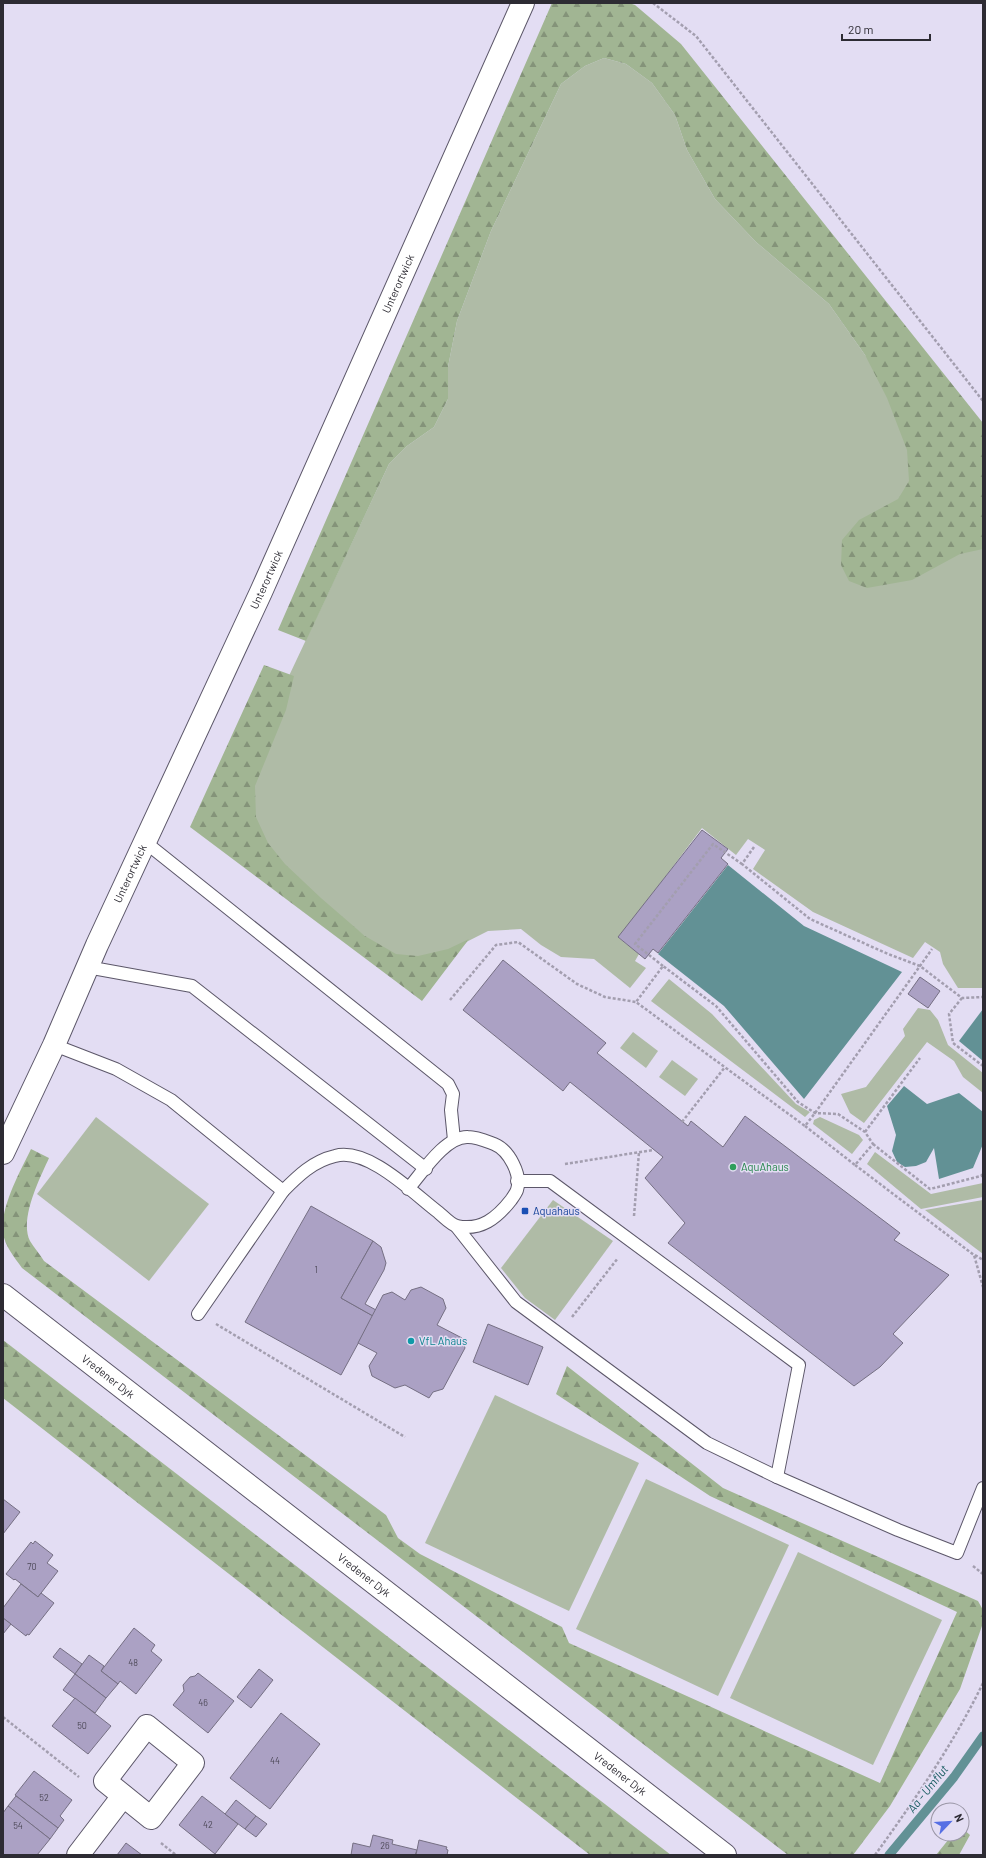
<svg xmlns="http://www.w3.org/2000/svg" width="986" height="1858" viewBox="0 0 986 1858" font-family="Barlow,sans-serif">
	<defs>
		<pattern id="forest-firs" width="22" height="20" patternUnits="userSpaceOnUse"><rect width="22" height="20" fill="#a1b593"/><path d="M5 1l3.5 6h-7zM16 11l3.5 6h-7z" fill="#849379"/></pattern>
	</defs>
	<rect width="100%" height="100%" fill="#e3ddf3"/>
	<g fill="#afbba6">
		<polygon points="604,58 626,64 652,83 675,115 687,150 715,199 756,242 829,304 865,355 983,501 983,988 958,988 943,964 940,952 925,942 913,958 813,912 753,869 765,850 748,839 736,855 702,828 619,938 639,954 635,961 646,968 630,988 594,959 561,957 541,945 521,929 488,931 409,971 220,822 389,464 407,446 434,427 448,399 448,367 457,321 491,231 561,84 585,66"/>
		<polygon points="669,979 712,1014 796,1104 810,1112 805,1117 651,1001"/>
		<polygon points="918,1008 930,1010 938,1020 948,1045 983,1073 983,1093 963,1077 954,1061 927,1042 864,1123 850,1113 841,1094 866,1087 905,1036 903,1029"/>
		<polygon points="633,1032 658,1051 646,1068 620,1048"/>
		<polygon points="672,1060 698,1079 685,1096 659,1077"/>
		<polygon points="96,1117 209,1204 149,1281 37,1194"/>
		<polygon points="820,1117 859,1135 863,1140 852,1154 813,1124 814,1120"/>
		<polygon points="875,1152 931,1194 983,1183 983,1197 921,1209 867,1164"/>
		<polygon points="553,1200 613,1241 555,1320 525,1298 501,1268"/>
		<polygon points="983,1200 983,1254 925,1210"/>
		<polygon points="495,1395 639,1463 569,1611 425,1543"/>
		<polygon points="646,1479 789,1545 718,1696 576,1629"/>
		<polygon points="798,1552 942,1620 873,1765 730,1698"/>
	</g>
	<g fill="url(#forest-firs)">
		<polygon points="552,3 629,3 635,5 681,44 983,423 983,549 960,554 912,580 867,588 849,581 841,565 842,540 859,520 898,499 909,481 907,450 887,398 865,355 829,304 756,242 715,199 687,150 675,115 652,83 626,64 604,58 585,66 561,84 491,231 457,321 448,367 448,399 434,427 407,446 389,464 306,641 278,630"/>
		<polygon points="264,665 294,676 286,710 255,786 256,817 268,843 285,864 321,898 365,936 396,954 418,956 448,949 469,939 422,1001 190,827"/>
		<path d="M 31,1149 L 49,1158 C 40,1178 19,1219 30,1241 C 34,1248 40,1254 44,1261 L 386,1515 L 398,1538 L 420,1554 L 562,1627 L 569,1643 L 880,1783 L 957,1612 L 710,1496 L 556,1394 L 567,1366 L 723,1488 L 978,1601 L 983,1610 L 983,1623 L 960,1689 L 890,1806 L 853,1855 L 788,1855 L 22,1268 C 14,1257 5,1246 3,1233 C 0,1207 20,1172 31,1149 Z"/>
		<polygon points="3,1340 671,1855 590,1855 3,1398"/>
		<polygon points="962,1828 970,1835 959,1855 936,1855 953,1834 962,1834"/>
	</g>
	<g fill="#629195">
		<polygon points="728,865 804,926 902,972 804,1099 724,1006 658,954"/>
		<polygon points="983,1009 983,1061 959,1041"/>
		<polygon points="904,1086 927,1104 959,1093 983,1112 983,1144 973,1168 939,1179 934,1148 926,1162 916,1166 905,1167 897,1162 892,1151 896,1135 887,1106"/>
	</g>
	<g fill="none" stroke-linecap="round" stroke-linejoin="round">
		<polyline stroke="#629195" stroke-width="9" points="889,1855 954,1777 983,1736"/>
	</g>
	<g fill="#aba1c4" stroke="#756f83">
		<polygon points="702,830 728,849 721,858 728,864 658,953 653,949 645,959 618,937"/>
		<polygon points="503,960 606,1043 597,1053 688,1126 691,1121 723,1147 745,1116 900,1233 894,1240 949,1275 893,1334 903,1343 880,1367 854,1386 668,1243 685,1223 645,1178 663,1157 570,1082 563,1091 463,1010"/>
		<polygon points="920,977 940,991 928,1008 908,994"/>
		<polygon points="311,1206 373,1241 341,1298 373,1316 341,1375 245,1322"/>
		<polygon points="373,1241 381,1247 386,1263 384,1270 365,1304 376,1310 373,1316 341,1298"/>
		<polygon points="421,1287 443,1299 446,1308 437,1325 462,1338 465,1348 443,1389 433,1392 429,1398 405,1385 395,1388 372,1376 369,1366 377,1353 358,1343 383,1295 392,1292 405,1300 411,1290"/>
		<polygon points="488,1324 543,1347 528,1385 473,1362"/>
		<polygon points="3,1499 20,1512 3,1534"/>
		<polygon points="35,1541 53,1555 47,1563 58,1571 38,1597 15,1579 14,1580 6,1574 31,1542 33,1544"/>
		<polygon points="21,1584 38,1597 41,1593 54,1603 29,1635 27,1634 26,1636 3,1618 3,1608"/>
		<polygon points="3,1618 11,1624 3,1634"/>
		<polygon points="134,1628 155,1645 151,1651 162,1660 136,1694 120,1681 118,1684 101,1671"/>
		<polygon points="60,1648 82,1664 75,1674 53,1657"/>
		<polygon points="89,1655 104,1666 101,1671 118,1684 106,1698 75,1674"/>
		<polygon points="259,1669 273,1680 251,1708 237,1697"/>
		<polygon points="198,1673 234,1701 208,1733 173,1705 184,1691 183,1685 190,1677 195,1676"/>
		<polygon points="75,1674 106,1698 95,1713 63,1690"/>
		<polygon points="75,1698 111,1726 88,1754 52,1726"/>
		<polygon points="281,1713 320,1744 270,1809 230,1778"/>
		<polygon points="34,1771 72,1800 60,1816 64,1820 58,1828 15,1795"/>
		<polygon points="16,1796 58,1828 50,1839 8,1806"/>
		<polygon points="202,1796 238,1824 215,1854 179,1825"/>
		<polygon points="236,1800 256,1816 245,1829 225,1814"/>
		<polygon points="8,1806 50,1839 37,1855 3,1855 3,1813"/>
		<polygon points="256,1816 267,1824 256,1837 245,1829"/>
		<polygon points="373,1835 393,1840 392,1844 417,1850 415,1855 351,1855 353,1843 370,1847"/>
		<polygon points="419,1840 447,1847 446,1849 448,1850 447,1855 416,1855"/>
		<polygon points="126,1843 142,1855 117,1855"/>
	</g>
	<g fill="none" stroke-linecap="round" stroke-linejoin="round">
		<defs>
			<g id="lane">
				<polyline points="145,842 448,1084 453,1094 451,1110 454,1140"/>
				<polyline points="87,967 192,986 426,1169"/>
				<path d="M 54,1045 L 116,1069 L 171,1100 L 283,1191 C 298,1176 313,1161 335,1156 C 368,1147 413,1193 438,1212 C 443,1216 451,1225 457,1226 C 481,1231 497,1218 511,1200 C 513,1197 516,1193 517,1190 C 522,1175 509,1150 494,1144 C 486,1141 477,1137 468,1137 C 445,1136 422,1173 408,1189"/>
				<polyline points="517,1181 550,1181 799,1365 777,1477"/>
				<polyline points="456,1226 516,1302 707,1443 777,1477 898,1530 957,1553 983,1488"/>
				<polyline points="198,1314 283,1191"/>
			</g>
			<g id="street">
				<path id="s1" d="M 3,1153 L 54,1045 L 97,945 L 261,592 L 523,3"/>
				<polygon points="147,1726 193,1763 151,1818 105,1781"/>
				<polyline points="78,1855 123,1796"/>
			</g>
			<g id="secondary">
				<path id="s2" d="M 3,1295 L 725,1855"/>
			</g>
		</defs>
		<use href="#lane" stroke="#5c5769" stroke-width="14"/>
		<use href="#street" stroke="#5c5769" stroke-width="24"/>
		<use href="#secondary" stroke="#5c5769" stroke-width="24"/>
		<g stroke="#a39eaf" stroke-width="2.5" stroke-dasharray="3 2" stroke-linecap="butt">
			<polyline points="653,3 696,36 983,401"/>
			<polyline points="754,847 742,864 810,919 888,954 920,966 962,998 983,997"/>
			<polyline points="663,966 635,944 713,844 742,864"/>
			<polyline points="962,998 949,1014 953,1043 983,1066"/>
			<polyline points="450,1000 496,945 518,942 577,984 605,997 636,1002"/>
			<polyline points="682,1122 725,1067"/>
			<polyline points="805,1126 855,1165 873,1144 865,1132 838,1114 815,1113 798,1102 716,1006 663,966 636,1002 805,1126 815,1113 920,966 932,949"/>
			<polyline points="865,1132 920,1058"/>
			<polyline points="873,1144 930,1189 981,1176 983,1174"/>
			<polyline points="565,1164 653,1150"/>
			<polyline points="855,1165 974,1255 983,1287"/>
			<polyline points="634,1216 639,1152"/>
			<polyline points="975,1255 983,1260"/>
			<polyline points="572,1317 618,1258"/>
			<polyline points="216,1324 405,1437"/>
			<polyline points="973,1566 983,1574"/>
			<polyline points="3,1717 79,1777"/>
			<polyline points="161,1843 176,1855"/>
			<path d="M 875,1855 C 914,1801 954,1743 983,1683"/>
		</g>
		<use href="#lane" stroke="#fff" stroke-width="12"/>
		<use href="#street" stroke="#fff" stroke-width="22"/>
		<use href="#secondary" stroke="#fff" stroke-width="22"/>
	</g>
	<circle fill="#2e9e5b" stroke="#e3ddf3" stroke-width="1.5" cx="733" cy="1167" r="4"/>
	<rect fill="#1a4fb4" stroke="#e3ddf3" stroke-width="1.5" x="521" y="1207" width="8" height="8" rx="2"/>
	<circle fill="#0f9aa8" stroke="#e3ddf3" stroke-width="1.5" cx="411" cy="1341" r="4"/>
	<g text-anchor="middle" stroke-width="3" stroke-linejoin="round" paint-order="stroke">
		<g font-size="9" fill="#4c4857">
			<text x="316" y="1273">1</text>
			<text x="32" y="1570">70</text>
			<text x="133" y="1666">48</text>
			<text x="203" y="1706">46</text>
			<text x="82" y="1729">50</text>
			<text x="275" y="1764">44</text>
			<text x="44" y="1801">52</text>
			<text x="208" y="1828">42</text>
			<text x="18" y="1829">54</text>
			<text x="385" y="1849">26</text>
		</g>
		<g font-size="11" fill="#2d2b33" stroke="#e3ddf3">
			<text dy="4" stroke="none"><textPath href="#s1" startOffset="955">Unterortwick</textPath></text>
			<text dy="4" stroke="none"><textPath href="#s1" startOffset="631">Unterortwick</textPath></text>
			<text dy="4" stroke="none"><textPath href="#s1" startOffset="307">Unterortwick</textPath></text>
			<text dy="4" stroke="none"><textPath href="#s2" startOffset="133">Vredener Dyk</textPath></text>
			<text dy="4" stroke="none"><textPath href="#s2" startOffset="457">Vredener Dyk</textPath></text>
			<text dy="4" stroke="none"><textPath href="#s2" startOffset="781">Vredener Dyk</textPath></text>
		</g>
		<g font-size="11" fill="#27864d" stroke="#e3ddf3" text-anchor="start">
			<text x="741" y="1171">AquAhaus</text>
		</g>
		<g font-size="11" fill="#164399" stroke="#e3ddf3" text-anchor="start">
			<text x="533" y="1215">Aquahaus</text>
		</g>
		<g font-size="11" fill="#0d838f" stroke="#e3ddf3" text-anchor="start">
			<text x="419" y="1345">VfL Ahaus</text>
		</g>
		<g font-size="12" font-style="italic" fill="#175b60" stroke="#e3ddf3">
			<text transform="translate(928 1789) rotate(-51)" y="4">Aa - Umflut</text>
		</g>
	</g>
	<rect width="986" height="1858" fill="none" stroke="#2d2b33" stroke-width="8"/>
	<g transform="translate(950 1822) rotate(65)"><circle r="19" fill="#e3ddf3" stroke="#9a96a6"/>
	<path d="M0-3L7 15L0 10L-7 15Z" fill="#566fe4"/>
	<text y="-6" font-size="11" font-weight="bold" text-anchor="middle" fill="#2d2b33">N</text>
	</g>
	<path d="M842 34v6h88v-6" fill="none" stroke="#2d2b33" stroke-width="2"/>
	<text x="848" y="34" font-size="12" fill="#2d2b33" stroke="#e3ddf3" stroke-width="3" paint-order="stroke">20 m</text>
</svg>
